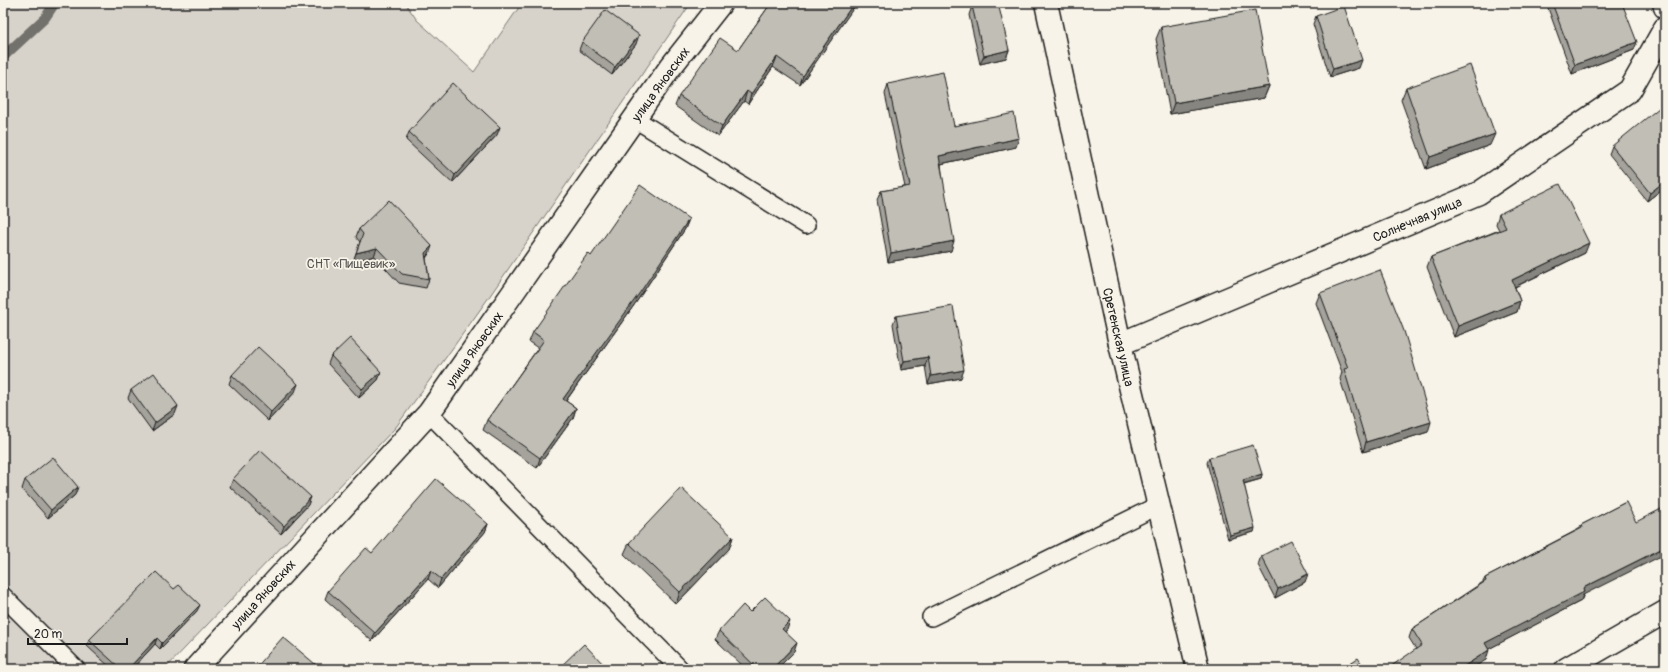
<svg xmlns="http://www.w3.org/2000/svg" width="1668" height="672" viewBox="0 0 1668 672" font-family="Pangolin,sans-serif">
	<rect width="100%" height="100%" fill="#f7f3e8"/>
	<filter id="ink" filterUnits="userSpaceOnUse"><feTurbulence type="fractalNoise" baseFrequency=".025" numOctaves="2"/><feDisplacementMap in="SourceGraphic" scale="8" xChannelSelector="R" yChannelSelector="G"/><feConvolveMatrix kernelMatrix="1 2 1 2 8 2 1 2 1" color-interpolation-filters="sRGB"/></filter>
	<g filter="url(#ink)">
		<polygon fill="#d7d3cb" stroke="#7a7874" points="3,3 405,3 417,20 474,72 522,3 691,3 487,300 396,427 165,669 3,669"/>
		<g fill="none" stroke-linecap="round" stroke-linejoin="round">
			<polyline stroke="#72716c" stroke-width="10" points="3,57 45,18 55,3"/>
			<defs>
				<g id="lane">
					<polyline points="635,119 806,225"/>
					<polyline points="429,413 680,669"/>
					<polyline points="3,596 76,669"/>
					<polyline points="931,617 1159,505"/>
				</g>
				<g id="street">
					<polyline points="1664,3 1665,7"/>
					<polyline points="1120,344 1479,193 1630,90 1665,28"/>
					<polyline points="195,669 429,413 669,69 721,3"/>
					<polyline points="1566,669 1665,612"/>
				</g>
				<polyline id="secondary" points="1046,3 1120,344 1198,669"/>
			</defs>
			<use href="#lane" stroke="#1c1c1c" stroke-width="20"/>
			<use href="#street" stroke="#1c1c1c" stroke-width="25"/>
			<use href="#secondary" stroke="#1c1c1c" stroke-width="25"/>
			<use href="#lane" stroke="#f7f3e8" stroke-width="17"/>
			<use href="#street" stroke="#f7f3e8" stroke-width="22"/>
			<use href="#secondary" stroke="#f7f3e8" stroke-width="22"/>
		</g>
		<g fill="#a5a39c" stroke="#1c1c1c">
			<polygon points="771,3 863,3 860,6 856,4 800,85 773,67 748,104 744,101 718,136 675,106 679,96 738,50"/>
			<polygon points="1549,3 1622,3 1634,50 1572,74 1548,8"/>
			<polygon points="972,6 1009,50 1006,58 980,64 969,15"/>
			<polygon points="1316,16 1359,68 1330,77 1313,24"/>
			<polygon points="1161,27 1269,86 1264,98 1170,114 1156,39"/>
			<polygon points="582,42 636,44 612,75 579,50"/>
			<polygon points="888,84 954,126 1016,147 941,164 951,251 888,262 877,200 881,191 905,187 885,94"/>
			<polygon points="1406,88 1490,145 1426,169 1401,100"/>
			<polygon points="409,132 497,135 452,183 406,140"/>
			<polygon points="1612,146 1665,187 1647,201 1609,154"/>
			<polygon points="1499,214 1585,253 1515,287 1520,301 1517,312 1454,337 1427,267 1431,257 1499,230 1496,224"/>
			<polygon points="689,219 685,229 637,301 566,401 576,408 573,418 537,468 483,430 487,420 538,348 529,342 533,332 591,256"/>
			<polygon points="359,229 429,254 426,258 429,279 426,288 399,283 374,256 353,262 360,242 356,237"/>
			<polygon points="1320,293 1428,432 1363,452 1340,379 1342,372 1316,303"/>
			<polygon points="896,316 961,378 928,384 925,366 901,370 893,324"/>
			<polygon points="331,356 381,372 378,380 359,398 328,364"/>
			<polygon points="232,375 295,392 268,421 229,384"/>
			<polygon points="131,390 175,414 152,431 128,398"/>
			<polygon points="1209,458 1262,474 1261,479 1244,484 1254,532 1228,539 1207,463"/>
			<polygon points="1665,460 1665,468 1663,465"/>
			<polygon points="233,479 308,505 281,534 230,487"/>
			<polygon points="25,480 75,495 48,518 22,489"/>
			<polygon points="1626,502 1581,601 1488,649 1486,660 1416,649 1409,638 1412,629 1483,582 1485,578 1579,529 1581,525"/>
			<polygon points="488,524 485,532 438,588 428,579 372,641 325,599 328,591 372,553"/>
			<polygon points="733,537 729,549 676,604 624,554 629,543"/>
			<polygon points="1261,556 1305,582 1275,598 1258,565"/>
			<polygon points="174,589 197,611 160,649 155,644 132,669 112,669 87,646 89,640"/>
			<polygon points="750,612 787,630 785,631 794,652 777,669 746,669 715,639 719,631"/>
		</g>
		<g fill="#86857f" stroke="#1c1c1c">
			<polygon points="854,3 857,3 800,85 803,76"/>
			<polygon points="639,35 636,44 612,75 615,67"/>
			<polygon points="1637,42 1634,50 1572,74 1575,65"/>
			<polygon points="1009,50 1006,58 980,64 984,56"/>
			<polygon points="777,57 773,67 748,104 751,94"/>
			<polygon points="1362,60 1359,68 1330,77 1333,69"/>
			<polygon points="1269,86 1264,98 1170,114 1174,103"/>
			<polygon points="747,91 744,101 718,136 722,126"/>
			<polygon points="500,127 497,135 452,183 455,175"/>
			<polygon points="1495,134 1490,145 1426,169 1430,157"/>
			<polygon points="1019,138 1016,147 936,165 939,156"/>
			<polygon points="1665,181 1665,187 1647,201 1650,193"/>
			<polygon points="689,219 685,229 637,301 560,409 563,399"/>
			<polygon points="954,241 951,251 888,262 891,253"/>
			<polygon points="1589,243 1585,253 1508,290 1512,280"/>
			<polygon points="432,246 429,254 422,261 425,253"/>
			<polygon points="377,248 374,256 353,262 356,253"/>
			<polygon points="1520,301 1517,312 1454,337 1458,326"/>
			<polygon points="928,357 925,366 901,370 904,361"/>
			<polygon points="964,370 961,378 928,384 931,376"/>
			<polygon points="381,372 378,380 359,398 362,389"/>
			<polygon points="298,384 295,392 268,421 271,412"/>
			<polygon points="178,406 175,414 152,431 155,423"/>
			<polygon points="576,408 573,418 537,468 540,458"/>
			<polygon points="1431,422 1428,432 1363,452 1366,442"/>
			<polygon points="1262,474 1261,479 1242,484 1243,480"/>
			<polygon points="78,487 75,495 48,518 51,510"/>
			<polygon points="311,497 308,505 281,534 284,526"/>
			<polygon points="488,524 485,532 438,588 441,579"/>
			<polygon points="1255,528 1254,532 1228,539 1230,535"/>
			<polygon points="733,537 729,549 676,604 680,592"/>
			<polygon points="1665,547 1665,554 1583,595 1581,601 1481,653 1485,643 1583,588"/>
			<polygon points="431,571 428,579 372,641 375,633"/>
			<polygon points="1308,574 1305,582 1275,598 1278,589"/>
			<polygon points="200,605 197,611 160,649 162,643"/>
			<polygon points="790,621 787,630 779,637 782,629"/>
			<polygon points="157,638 155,644 132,669 128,669"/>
			<polygon points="797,643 794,652 777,669 772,669"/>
			<polygon points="1489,650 1486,660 1471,669 1460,669"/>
		</g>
		<g fill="#c0beb5" stroke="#1c1c1c">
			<polygon points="771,3 854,3 803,76 777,57 751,94 747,91 722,126 679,96 720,38 738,50"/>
			<polygon points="986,3 998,3 1009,50 984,56 972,6"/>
			<polygon points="1552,3 1622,3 1637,42 1575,65"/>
			<polygon points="1344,6 1362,60 1333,69 1316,16"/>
			<polygon points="605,10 639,35 615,67 582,42"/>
			<polygon points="1255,10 1269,86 1174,103 1161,27"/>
			<polygon points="1470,65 1495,134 1430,157 1406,88"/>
			<polygon points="943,72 954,126 1014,113 1019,138 939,156 954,241 891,253 881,191 910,186 888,84"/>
			<polygon points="453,83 500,127 455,175 409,132"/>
			<polygon points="1665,103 1665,181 1650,193 1612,146"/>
			<polygon points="1560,184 1589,243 1512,280 1520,301 1458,326 1431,257 1506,228 1499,214"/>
			<polygon points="640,185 689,219 641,291 563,399 576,408 540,458 487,420 544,340 533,332 588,253 591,256"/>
			<polygon points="389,200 432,246 425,253 429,279 402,274 377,248 356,253 363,234 359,229"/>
			<polygon points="1380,270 1404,331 1431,422 1366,442 1344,369 1348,368 1320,293"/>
			<polygon points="953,306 964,370 931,376 928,357 904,361 896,316"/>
			<polygon points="350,338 381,372 362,389 331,356"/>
			<polygon points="258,347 298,384 271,412 232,375"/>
			<polygon points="154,373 178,406 155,423 131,390"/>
			<polygon points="1253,445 1262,474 1243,480 1255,528 1230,535 1209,458"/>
			<polygon points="260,450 311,497 284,526 233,479"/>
			<polygon points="53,457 78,487 51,510 25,480"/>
			<polygon points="436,479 488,524 441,579 431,571 375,633 328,591 366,548 372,553"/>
			<polygon points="681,488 733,537 680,592 629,543"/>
			<polygon points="1626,502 1636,522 1665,507 1665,547 1583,588 1584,592 1485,643 1489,650 1460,669 1387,669 1422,645 1412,629 1486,581 1485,578 1582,528 1581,525"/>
			<polygon points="1291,541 1308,574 1278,589 1261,556"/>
			<polygon points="156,572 174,589 179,585 200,605 162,643 157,638 128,669 121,669 89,640"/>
			<polygon points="765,597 790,621 782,629 797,643 772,669 758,669 719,631 743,605 750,612"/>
			<polygon points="283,637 321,669 255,669"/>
			<polygon points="584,644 608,669 558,669"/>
			<polygon points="1358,658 1365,669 1341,669"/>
		</g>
	</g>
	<g text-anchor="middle" stroke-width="3.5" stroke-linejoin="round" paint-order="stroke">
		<g font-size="13" fill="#1c1c1c" stroke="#f7f3e8">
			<text transform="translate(660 84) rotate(-54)" y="5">улица Яновских</text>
			<text transform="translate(1417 219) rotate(-23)" y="5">Солнечная улица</text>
			<text transform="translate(1119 337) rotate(77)" y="5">Сретенская улица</text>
			<text transform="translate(474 349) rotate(-55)" y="5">улица Яновских</text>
			<text transform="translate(263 594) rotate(-48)" y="5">улица Яновских</text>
		</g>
		<g font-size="13" fill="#545351" stroke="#f7f3e8">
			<text x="351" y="268">СНТ «Пищевик»</text>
		</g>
	</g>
	<rect width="1668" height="672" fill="none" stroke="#f7f3e8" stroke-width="16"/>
	<rect x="8" y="8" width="1652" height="656" fill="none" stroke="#1c1c1c" stroke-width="1.5" filter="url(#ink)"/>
	<path d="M28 638v6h99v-6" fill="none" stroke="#1c1c1c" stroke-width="2"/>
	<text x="34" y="638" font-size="12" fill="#1c1c1c" stroke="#f7f3e8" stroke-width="3" paint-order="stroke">20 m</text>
</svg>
